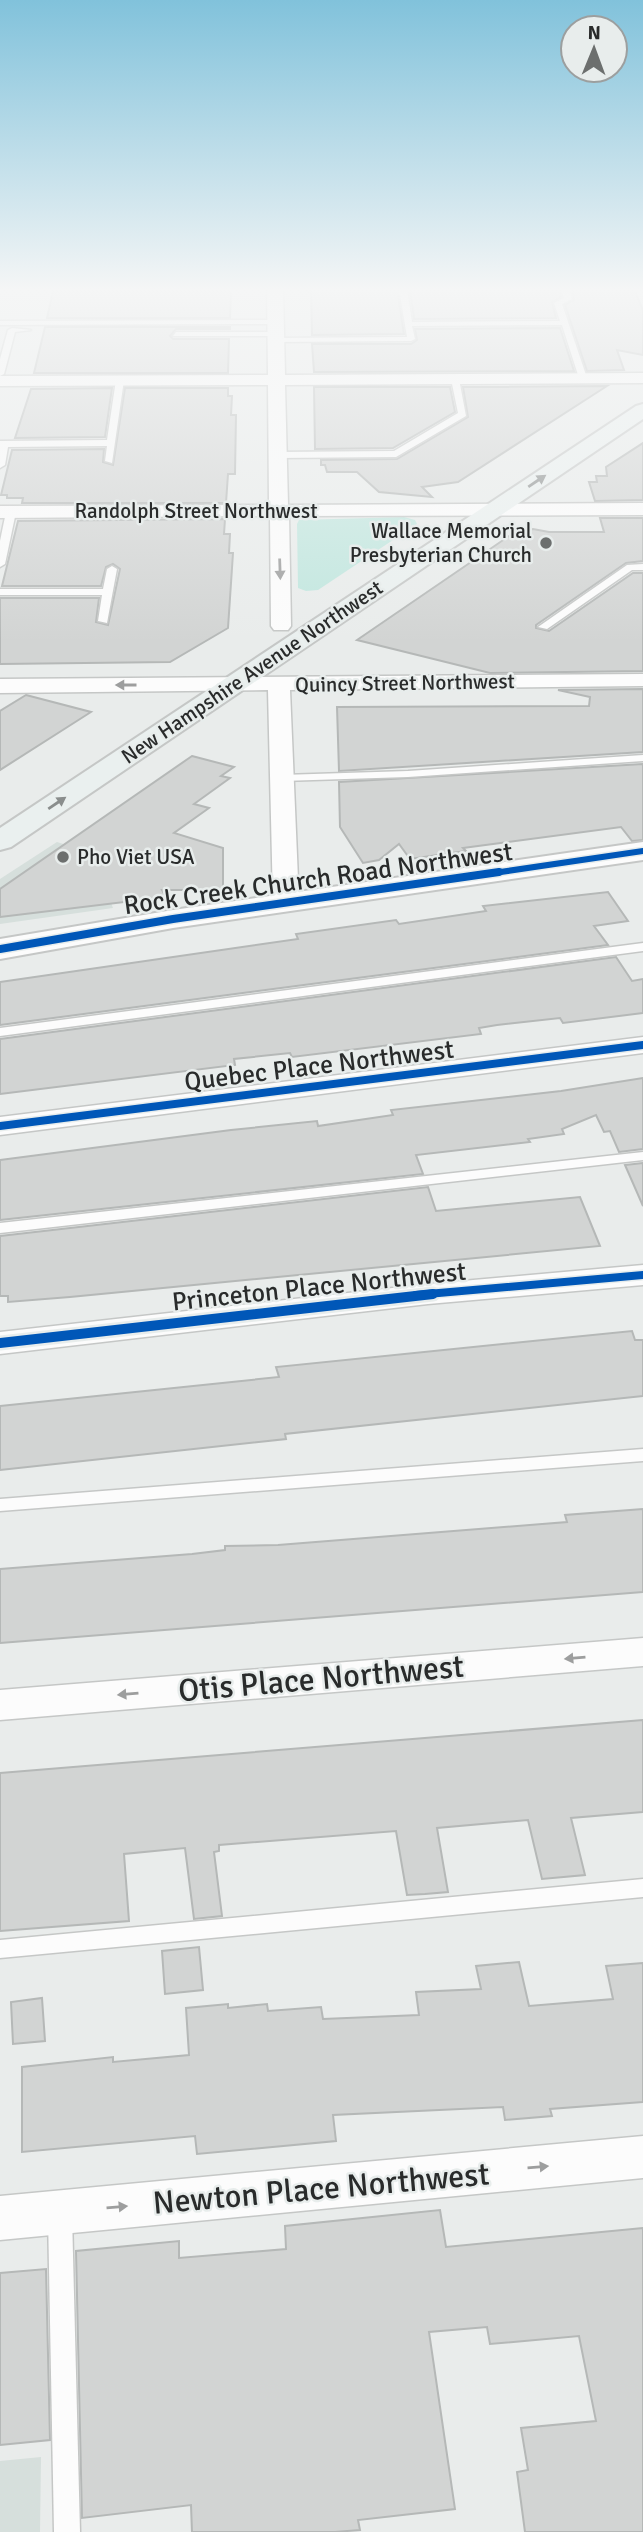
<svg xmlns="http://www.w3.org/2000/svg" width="643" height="2532" viewBox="0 0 643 2532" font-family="Signika,sans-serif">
	<rect width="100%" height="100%" fill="#e9eceb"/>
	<g fill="#d6dfdc">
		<polygon points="57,842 120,862 101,877 113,908 0,924 0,879"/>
		<polygon points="41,2457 40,2532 0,2532 0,2461"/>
	</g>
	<polygon fill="#c0e6de" points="404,517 415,520 417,524 318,590 306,591 298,588 297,524 299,520"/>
	<g fill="#d2d4d3" stroke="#b5b8b7" stroke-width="2">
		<polygon points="311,289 397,289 404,334 312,335"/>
		<polygon points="410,289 559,289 561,297 552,302 556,318 414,319"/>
		<polygon points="572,289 634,289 643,310 643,355 617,350 624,370 587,371 565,305 574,300"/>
		<polygon points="53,291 231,291 230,318 47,318"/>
		<polygon points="45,327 230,327 230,329 176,329 170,336 173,339 229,339 228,373 34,373"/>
		<polygon points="560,328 574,371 314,372 312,344 411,344 417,340 415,329"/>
		<polygon points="607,386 458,482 422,487 432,497 379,492 357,472 327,472 325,465 321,465 321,460 397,459 468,417 463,387"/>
		<polygon points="314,387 450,387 455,412 393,448 315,449"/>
		<polygon points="112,388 105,437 15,438 31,389"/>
		<polygon points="125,388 228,388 228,396 232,396 231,415 236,415 235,474 228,474 226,503 22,503 23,498 7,498 7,495 1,495 12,450 104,449 103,462 113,465"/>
		<polygon points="643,443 643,500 595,501 589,482 597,482 596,476 607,476 606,467"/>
		<polygon points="600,518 643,518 643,561 626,563 536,625 536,628 549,631 633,573 643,573 643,671 490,673 357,640 512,534 533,529 549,532 604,532"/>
		<polygon points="225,519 224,534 230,534 229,553 233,553 228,628 170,662 0,664 0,598 99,598 96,622 108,625 120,569 113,564 106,567 101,586 2,586 18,521"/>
		<polygon points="643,689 643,752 339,771 337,707 589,706 590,697 558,690"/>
		<polygon points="26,695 91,712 0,770 0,711"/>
		<polygon points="192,756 234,767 221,776 230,778 194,804 209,808 174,833 223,848 223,890 162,890 166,897 0,917 0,889"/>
		<polygon points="643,764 643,840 632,841 621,827 463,848 466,851 410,859 399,844 379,860 363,863 340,827 339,782"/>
		<polygon points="608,892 628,921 594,926 608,945 0,1025 0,982 298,939 296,934 396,920 399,924 486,911 483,906"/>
		<polygon points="616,957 632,981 643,979 643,1013 563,1023 560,1018 497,1025 479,1028 481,1034 292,1057 290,1053 234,1059 235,1065 0,1094 0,1039"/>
		<polygon points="643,1078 643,1149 619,1152 610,1131 604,1132 596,1115 562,1129 564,1134 528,1139 530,1142 416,1155 423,1174 0,1220 0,1160 231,1130 317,1121 318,1126 393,1115 391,1110 561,1091"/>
		<polygon points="643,1163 643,1206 625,1165"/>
		<polygon points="428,1187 436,1211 580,1197 600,1246 70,1297 8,1302 8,1296 0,1296 0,1236"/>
		<polygon points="632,1331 635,1340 643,1340 643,1396 285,1434 286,1439 0,1470 0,1406 279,1377 276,1367"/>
		<polygon points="643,1509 643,1592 0,1643 0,1569 192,1554 225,1550 225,1546 278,1545 567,1522 565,1515"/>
		<polygon points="643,1720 643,1812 571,1818 585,1875 542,1879 528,1820 437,1828 448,1892 425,1894 407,1895 396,1831 219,1845 219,1851 214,1852 222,1916 194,1919 185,1848 124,1854 129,1921 0,1931 0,1773"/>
		<polygon points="199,1947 203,1990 165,1994 162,1951"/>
		<polygon points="519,1962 529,2006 613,1999 606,1966 643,1963 643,2102 550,2109 552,2116 505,2120 503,2107 333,2115 336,2141 197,2154 195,2136 22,2152 22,2067 113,2057 113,2062 189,2055 186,2008 228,2004 228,2008 267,2004 268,2011 321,2007 323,2019 419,2015 416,1992 481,1989 476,1966"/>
		<polygon points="42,1998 45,2041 13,2044 11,2002"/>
		<polygon points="440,2210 446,2247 643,2228 643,2532 525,2532 517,2472 528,2470 521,2428 596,2421 579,2336 490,2344 487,2327 429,2332 455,2509 358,2520 360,2530 335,2532 192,2532 191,2505 82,2518 76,2251 179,2241 179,2258 286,2249 285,2226"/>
		<polygon points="46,2269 50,2440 0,2445 0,2273"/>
	</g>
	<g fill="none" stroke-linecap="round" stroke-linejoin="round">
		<defs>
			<g id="service">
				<polygon points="399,289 407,289 412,322 560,321 554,303 564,298 561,289 569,289 572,299 562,304 587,378 583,380 579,378 562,325 412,326 415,339 411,341 275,342 271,340 275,338 407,337"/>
				<polygon points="278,320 275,324 0,325 0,321"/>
				<polygon points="12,328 31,330 15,332 4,374 0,376 0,359 8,330"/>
				<polygon points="176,332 275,332 279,334 275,336 173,336"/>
				<polygon points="455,377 459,379 466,416 396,457 277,458 273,455 277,452 394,451 458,413 451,379"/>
				<polygon points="120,378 124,380 112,463 105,461 107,446 8,447 5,465 0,468 0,441 107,440 116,380"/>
				<polygon points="11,509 16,512 5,564 0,567 0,541 6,512"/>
				<polygon points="643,564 643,570 632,570 547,629 538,627 627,565"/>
				<polygon points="112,566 117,569 107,623 98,621 102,595 0,595 0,589 103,589 107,569"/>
				<polygon points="643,755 643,761 408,777 282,781 276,778 282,775 408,771"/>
				<polygon points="643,943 643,951 0,1036 0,1028"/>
				<polygon points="643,1152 643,1160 0,1233 0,1223"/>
				<polygon points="643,1449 643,1461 0,1511 0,1499"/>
				<polygon points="643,1879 643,1897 0,1958 0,1940"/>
				<polygon points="60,2204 68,2207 72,2215 80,2532 54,2532 48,2215 52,2207"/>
			</g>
			<g id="minor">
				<polygon points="267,289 283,289 285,375 643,373 643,383 285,385 288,505 643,503 643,515 289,516 291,626 288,630 274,630 271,626 270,516 0,518 0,506 269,505 268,385 0,386 0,376 268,375"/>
				<polygon points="643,674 643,686 290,690 299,903 295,908 286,911 277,908 273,903 268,690 0,693 0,679"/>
				<polygon points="643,1037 643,1053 0,1135 0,1117"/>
				<polygon points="643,1265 643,1285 428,1304 0,1354 0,1332 428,1284"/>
				<polygon points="643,1638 643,1666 0,1720 0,1690"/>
				<polygon points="643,2136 643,2178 0,2240 0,2196"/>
			</g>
			<polygon id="tertiary" points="643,842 643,860 173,928 0,959 0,939 173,910"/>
			<polygon id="secondary" points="643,404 643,419 11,847 0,850 0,828 636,406"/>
		</defs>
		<use href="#service" stroke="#c5c7c6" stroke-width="3"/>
		<use href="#minor" stroke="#c5c7c6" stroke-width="3"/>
		<use href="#tertiary" stroke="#c5c7c6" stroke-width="4"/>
		<use href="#secondary" stroke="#c5c7c6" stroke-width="4"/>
		<use href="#service" fill="#fcfcfc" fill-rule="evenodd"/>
		<use href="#minor" fill="#fcfcfc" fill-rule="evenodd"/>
		<use href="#tertiary" fill="#fcfcfc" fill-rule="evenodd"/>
		<use href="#secondary" fill="#eaf0ef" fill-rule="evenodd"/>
		<defs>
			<polyline id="cycleway-far2" points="487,874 643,851"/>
			<g id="cycleway-far1">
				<polyline points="0,949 173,919 499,872"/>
				<polyline points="0,1126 643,1045"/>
				<polyline points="416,1295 643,1275"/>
			</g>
			<polyline id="cycleway" points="0,1343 433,1294"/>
		</defs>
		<use href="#cycleway-far2" stroke="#e8edec" stroke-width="9"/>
		<use href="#cycleway-far1" stroke="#e8edec" stroke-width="11"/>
		<use href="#cycleway" stroke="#e8edec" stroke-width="15"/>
		<use href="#cycleway-far2" stroke="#0057b8" stroke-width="6"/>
		<use href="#cycleway-far1" stroke="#0057b8" stroke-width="8"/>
		<use href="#cycleway" stroke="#0057b8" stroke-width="10"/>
	</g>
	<defs><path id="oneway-solid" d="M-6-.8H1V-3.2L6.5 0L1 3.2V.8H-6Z" transform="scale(1.75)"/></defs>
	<g fill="#8a8e8d">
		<use href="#oneway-solid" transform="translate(537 481) rotate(-34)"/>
		<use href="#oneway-solid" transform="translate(57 803) rotate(-34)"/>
	</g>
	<g fill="#9d9e9e">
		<use href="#oneway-solid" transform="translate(280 569) rotate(88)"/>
		<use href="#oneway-solid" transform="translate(126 685) rotate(180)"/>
		<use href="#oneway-solid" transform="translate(575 1658) rotate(175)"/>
		<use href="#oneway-solid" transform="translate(128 1694) rotate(175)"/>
		<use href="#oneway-solid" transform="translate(538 2167) rotate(-5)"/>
		<use href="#oneway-solid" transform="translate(117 2207) rotate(-5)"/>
	</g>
	<linearGradient id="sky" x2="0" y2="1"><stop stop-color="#81c2db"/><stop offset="0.45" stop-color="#f5f6f6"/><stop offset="1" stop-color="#f5f6f6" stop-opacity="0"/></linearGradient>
	<rect width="643" height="643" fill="url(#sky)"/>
	<g fill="#6c6f6e" stroke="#e8edec" stroke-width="2.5">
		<circle cx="546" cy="543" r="7"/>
		<circle cx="63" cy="857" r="7"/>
	</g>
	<g text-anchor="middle" stroke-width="5" stroke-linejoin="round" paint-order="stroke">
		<g font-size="21" fill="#292b2b" stroke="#e8edec">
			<text x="196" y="518">Randolph Street Northwest</text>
			<text transform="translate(252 672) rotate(-34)" y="7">New Hampshire Avenue Northwest</text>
			<text transform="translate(405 683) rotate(-1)" y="7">Quincy Street Northwest</text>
		</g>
		<g font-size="21" fill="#292b2b" stroke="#e8edec" text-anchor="end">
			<text x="532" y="538">Wallace Memorial<tspan x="532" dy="24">Presbyterian Church</tspan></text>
			<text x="77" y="864" text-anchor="start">Pho Viet USA</text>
		</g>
		<g font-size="26" fill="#292b2b" stroke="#e8edec">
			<text transform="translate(318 878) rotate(-8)" y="9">Rock Creek Church Road Northwest</text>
			<text transform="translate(319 1065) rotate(-7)" y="9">Quebec Place Northwest</text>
			<text transform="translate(319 1286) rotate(-6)" y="9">Princeton Place Northwest</text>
		</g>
		<g font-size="32" fill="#292b2b" stroke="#e8edec">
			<text transform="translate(321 1678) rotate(-5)" y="11">Otis Place Northwest</text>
			<text transform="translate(321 2188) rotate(-5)" y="11">Newton Place Northwest</text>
		</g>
	</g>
	<g transform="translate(594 49) rotate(1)"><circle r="33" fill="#e8edec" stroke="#9c9f9f" stroke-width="2"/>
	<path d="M0-5L12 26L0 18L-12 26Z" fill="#6c6f6e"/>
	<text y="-10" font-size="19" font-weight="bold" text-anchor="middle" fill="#292b2b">N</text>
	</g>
</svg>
